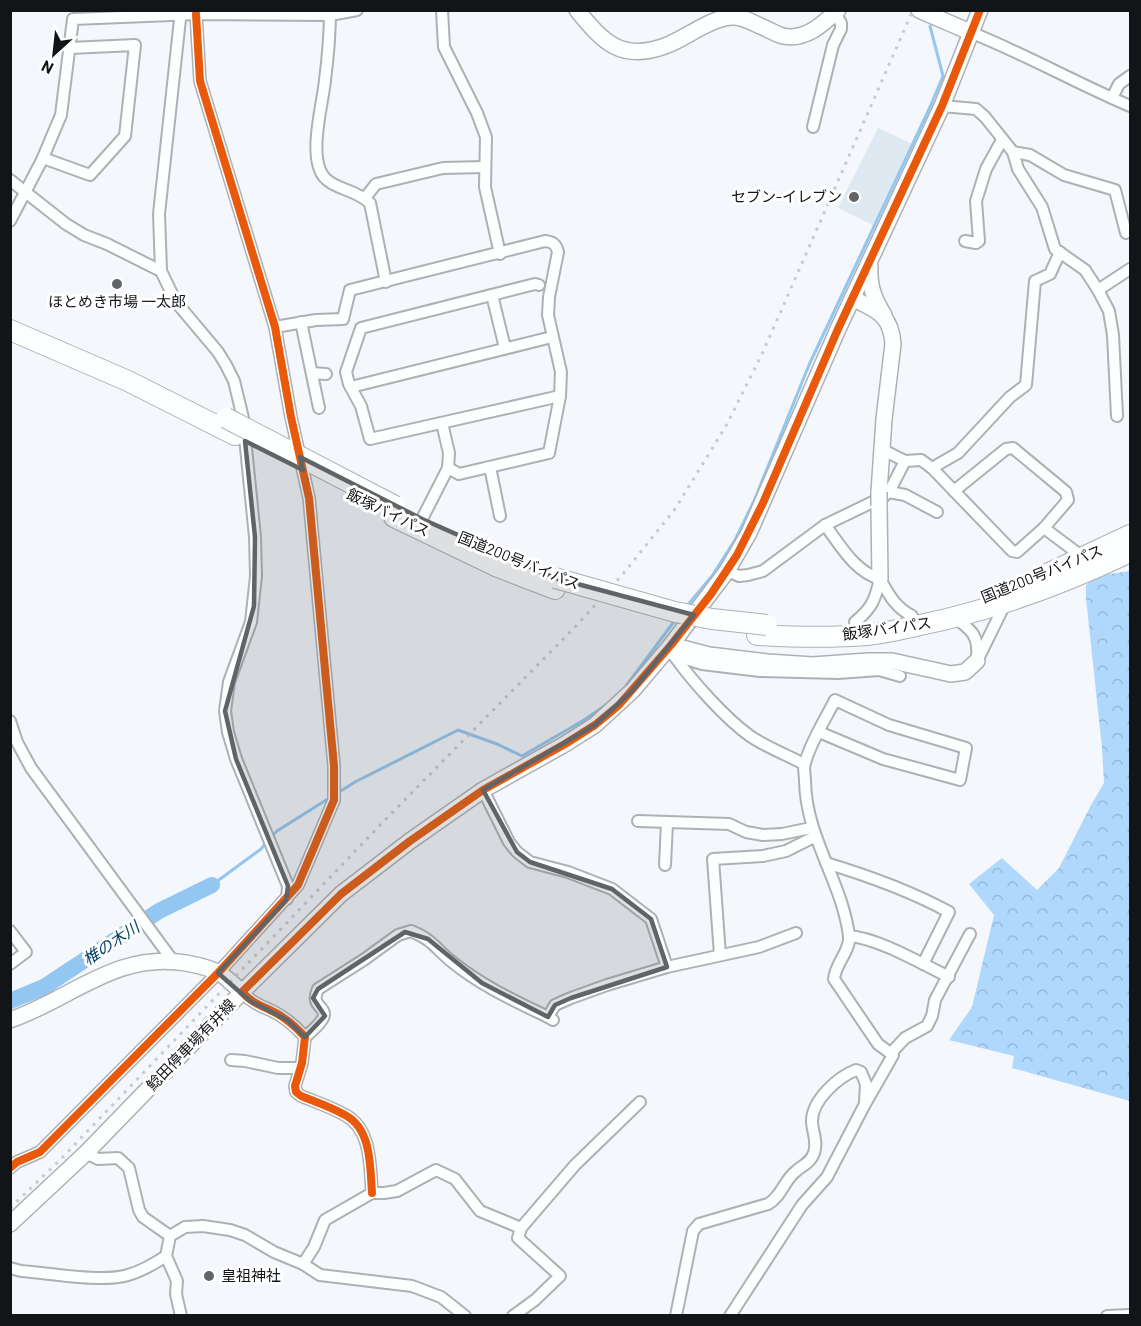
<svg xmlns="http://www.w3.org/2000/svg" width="1141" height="1326" viewBox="0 0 1141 1326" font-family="Barlow,'Noto Sans JP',sans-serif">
	<defs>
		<pattern id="forest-crowns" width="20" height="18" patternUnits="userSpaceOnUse" patternTransform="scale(1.5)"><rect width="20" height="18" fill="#afd8fc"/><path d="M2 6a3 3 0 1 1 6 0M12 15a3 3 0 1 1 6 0" fill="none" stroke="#96b8d7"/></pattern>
	</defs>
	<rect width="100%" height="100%" fill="#f4f7fb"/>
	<polygon fill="#dfe9f1" points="878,128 911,143 873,225 838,208"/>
	<polygon fill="url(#forest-crowns)" points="1130,571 1130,1101 1012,1068 1014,1056 949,1040 972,1007 994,915 969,884 1002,858 1037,890 1059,868 1090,807 1104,783 1102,748 1086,598 1086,585 1096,576"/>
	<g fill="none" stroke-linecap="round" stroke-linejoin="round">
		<g stroke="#93c7f2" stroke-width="3">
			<polyline points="686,607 712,576 735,540 754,501 809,365 930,107 943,76 930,26"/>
			<polyline points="626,686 676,619"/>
			<polyline points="336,794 355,782 458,730 497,744 522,756 584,720 606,705"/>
			<polyline points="271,837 277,831 331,797"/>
			<polyline points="212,885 261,849 267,842"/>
		</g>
		<polyline stroke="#93c7f2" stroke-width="16" points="10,1001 44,987 159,911 212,885"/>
		<defs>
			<g id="street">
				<polyline points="181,10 159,214 161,271 176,302 218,352 226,365 234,381 243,418 255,537 256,576 251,622 229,682 225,711 228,732 236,759 288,886 287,899"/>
				<path d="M 330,10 C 330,33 328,57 325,80 C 323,104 306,160 326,179 C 337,190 355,189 370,203 L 386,282"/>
				<polyline points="442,10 444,47 477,113 486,137 485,187 500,254"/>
				<path d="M 970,32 C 1025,54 1076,83 1130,106"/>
				<polyline points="1112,98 1119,84 1130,76"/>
				<polyline points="942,106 976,109 985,117 1013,152 1030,155 1064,175 1115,190 1126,233"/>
				<polyline points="813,127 833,45 841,29 841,23 835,13"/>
				<polyline points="1013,152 1018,169 1042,207 1055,249 1085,270 1098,290 1109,311 1113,335 1117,416"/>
				<polyline points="43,158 90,175 125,136 135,45 70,48"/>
				<polyline points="10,180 66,224 84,235 107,244 161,271"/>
				<polyline points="365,198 376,184 443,168 484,167"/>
				<polyline points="10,221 42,160 61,115 73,19 196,14 330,15 357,10"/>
				<polyline points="965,241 976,243 979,241 976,201 986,169 1002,140"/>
				<polyline points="539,285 535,284 361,328 346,372 349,384 361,406 370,439 560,396"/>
				<polyline points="1098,290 1130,269"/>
				<polyline points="492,295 505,348"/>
				<polyline points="301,322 319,408"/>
				<path d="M 275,327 L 316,320 L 343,319 L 350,290 L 545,241 C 553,242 556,244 558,252 L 549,297 L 548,315 L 561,372 L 560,396 L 549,453 L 459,474 L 448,468 L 422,519"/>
				<polyline points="312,373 326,374"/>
				<polyline points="351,387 552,337"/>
				<polyline points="442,423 449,453 448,468"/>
				<polyline points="881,449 905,461 921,460 932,468 1012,551 1017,552 1044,528"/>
				<polyline points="490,467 500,516"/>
				<polyline points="932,468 958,453 1010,397 1026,385 1035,281 1050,274 1060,252"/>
				<polyline points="954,491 1006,449 1013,448 1066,492 1068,500 1044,528 1084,558"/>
				<polyline points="889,492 905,495 937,512"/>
				<path d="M 825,525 C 841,546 854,571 880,579 C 889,595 895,607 912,616"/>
				<polyline points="727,571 739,576 748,575 763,571 825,525 883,497 889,492 905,461"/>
				<path d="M 955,618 C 972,630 979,636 977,658"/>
				<path d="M 855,622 C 872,608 875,600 880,579"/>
				<polyline points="673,655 702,664 760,671 838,673 879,670 900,676"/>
				<path d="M 675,657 C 693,682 725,718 750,736 C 766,747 787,755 804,764"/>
				<polyline points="977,661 1005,604"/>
				<polyline points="10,721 17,742 31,768 173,961"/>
				<polyline points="483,790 509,842 517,852 530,862 568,872 612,889 651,919 667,967 759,947 796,933"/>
				<polyline points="638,821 729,824 746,832 763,835 782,834 811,828"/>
				<path d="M 826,863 C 869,876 909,890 949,912 L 923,964"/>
				<polyline points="665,865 667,823"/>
				<polyline points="10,931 26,952 10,964"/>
				<path d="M 849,936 C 878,938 922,964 949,977"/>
				<polyline points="720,955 713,859 763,856 786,851 814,837"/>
				<path d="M 242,992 C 251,1002 259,1005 270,1010 C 284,1016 295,1026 305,1037 L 302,1063 L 295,1086 L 296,1092 L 301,1096 C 316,1102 331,1107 345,1115 C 372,1129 370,1167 372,1193"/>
				<polyline points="553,1020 548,1017 555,1005 571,998 607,985 667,967"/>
				<path d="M 305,1037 C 346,1003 306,1014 318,989 L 365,959 L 398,935 L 411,931 C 433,940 435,948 451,961 C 480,985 515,1001 548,1017"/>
				<polyline points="891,1053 905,1038 927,1026 932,1016 935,1000 970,934"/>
				<polyline points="231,1060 245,1061 278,1068 300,1068"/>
				<polyline points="86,1153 98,1159 118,1158 129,1168 139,1210 143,1217 170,1236"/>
				<polyline points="10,1168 17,1162 40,1152 218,973 298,885 334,800 334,766 309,498 291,417 275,327 200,81 196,14"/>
				<polyline points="521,1228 575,1165 640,1102"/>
				<polyline points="166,1256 177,1281 176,1294 181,1316"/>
				<polyline points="303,1264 314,1247 325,1220 372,1193 384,1193 397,1191 436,1170 455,1179 480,1211 521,1228 518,1238 560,1276 535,1300 513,1316"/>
				<path d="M 10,1268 L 21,1271 C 50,1273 101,1283 128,1275 C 142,1271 154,1264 166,1256 L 170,1236 L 185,1227 L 203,1226 L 230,1230 L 245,1235 L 274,1252 L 303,1264 L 320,1275 L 412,1286 L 441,1297 L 465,1316"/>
				<path d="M 676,1316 L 693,1231 L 699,1224 L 768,1204 C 781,1197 784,1181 795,1172 C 802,1165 810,1164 814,1153 C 818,1141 812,1131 812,1121 C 812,1100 838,1077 856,1070 L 861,1072 L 866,1084 L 865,1102"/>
				<path d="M 730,1316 L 802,1205 L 827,1177 L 865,1104 L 893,1055 L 878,1044 L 834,979 C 835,964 851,950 849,936 C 842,881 806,838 805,781 C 805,775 803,768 805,763 C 811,741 825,720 835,700 L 889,725 L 966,748 L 960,780 L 883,759 L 819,732"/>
				<polyline points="1107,1316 1130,1315"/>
			</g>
			<g id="secondary">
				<path d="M 577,10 C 603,42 621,62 665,46 C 676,42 687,35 698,29 C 708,24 720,17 732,17 C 740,16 750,21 758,25 C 766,28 775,34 783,36 C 805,41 823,24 838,10"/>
				<polyline points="919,10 970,32"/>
				<path d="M 870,267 C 869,286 874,299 884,315"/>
				<path d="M 852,298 C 876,310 891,314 893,344 L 884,419 L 879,492"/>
				<polyline points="879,506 880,579"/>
				<polyline points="671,645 709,655 767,662 813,665 868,661 892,661 951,674 965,672 977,661"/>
				<path d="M 10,1020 C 71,999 117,951 186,963 C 197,965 211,968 221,974 C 228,979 235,986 242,992"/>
				<polyline points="10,1224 86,1153 242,992 341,894 410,841 483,790 565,744 595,725 633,690 671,645 727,571 749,533 838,329 942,106 980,10"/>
			</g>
			<g id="highway">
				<polyline points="10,330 128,381 235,435"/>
				<polyline points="394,517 498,567 555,589"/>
				<polyline points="1045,575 1130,535"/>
				<path d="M 757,635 C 794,637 830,638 867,635 C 885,633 903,629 920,625 C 994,610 1063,584 1130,552"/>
			</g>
		</defs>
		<use href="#street" stroke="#aeb1b4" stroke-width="14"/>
		<use href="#secondary" stroke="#aeb1b4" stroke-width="18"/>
		<use href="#highway" stroke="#aeb1b4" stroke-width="22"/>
		<use href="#street" stroke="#fdfefe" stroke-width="10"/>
		<use href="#secondary" stroke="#fdfefe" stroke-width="15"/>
		<use href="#highway" stroke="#fdfefe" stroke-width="20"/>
		<polyline stroke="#cacbcc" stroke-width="3" stroke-dasharray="3 6" stroke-linecap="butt" points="10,1208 59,1161 385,820 577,625 623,574 675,509 726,426 763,352 913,10"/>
		<defs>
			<polyline id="secondary-bridge" points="879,506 879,492"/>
			<g id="highway-bridge">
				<polyline points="226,418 395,506"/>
				<polyline points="555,578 675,612 712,619 767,625"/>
			</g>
		</defs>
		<use href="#secondary-bridge" stroke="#aeb1b4" stroke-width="18" stroke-linecap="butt"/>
		<use href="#highway-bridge" stroke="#aeb1b4" stroke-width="22" stroke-linecap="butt"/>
		<use href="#secondary-bridge" stroke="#fdfefe" stroke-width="15"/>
		<use href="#highway-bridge" stroke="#fdfefe" stroke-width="20"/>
		<defs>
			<g id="cycleway">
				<polyline points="10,1168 17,1162 40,1152 218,973 298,885 334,800 334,766 309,498 291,417 275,327 200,81 196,14"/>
				<path d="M 372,1193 C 370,1167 372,1129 345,1115 C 331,1107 316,1102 301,1096 L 296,1092 L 295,1086 L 302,1063 L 305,1037 C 295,1026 284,1016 270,1010 C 259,1005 251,1002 242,992 L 341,894 L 410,841 L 483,790 L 565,744 L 595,725 L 619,705 L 671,645 L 711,594 L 737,555 L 763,503 L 838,329 L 942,106 L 980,10"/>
			</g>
		</defs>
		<use href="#cycleway" stroke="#fff" stroke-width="11"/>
		<use href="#cycleway" stroke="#e8590c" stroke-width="8"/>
	</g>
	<path fill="#616467" fill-opacity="0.2" stroke="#616467" stroke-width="4.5" stroke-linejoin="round" d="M 245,441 L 303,470 L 300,457 L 422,519 L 555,578 L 694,615 L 633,690 L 595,725 L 483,790 L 517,852 L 530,862 L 612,889 L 651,919 L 667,967 L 571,998 L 555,1005 L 548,1017 L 482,983 L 428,939 L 405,932 L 318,989 L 313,998 L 325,1016 L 305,1037 L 287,1020 L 250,1001 L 218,973 L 286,900 L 288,886 L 236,759 L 225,711 L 254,606 L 255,537 Z"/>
	<g fill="#616467" stroke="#fff" stroke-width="2">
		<circle cx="854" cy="197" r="6"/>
		<circle cx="117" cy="284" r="6"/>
		<circle cx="209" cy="1276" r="6"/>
	</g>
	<g text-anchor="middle" stroke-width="6" stroke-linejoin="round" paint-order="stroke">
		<g font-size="15" fill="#121517" stroke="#fff" text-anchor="end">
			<text x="842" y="202">セブン-イレブン</text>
			<text x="117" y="307" text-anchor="middle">ほとめき市場 一太郎</text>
			<text x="221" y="1281" text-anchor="start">皇祖神社</text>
		</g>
		<g font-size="15" fill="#121517" stroke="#fff">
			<text transform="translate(388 513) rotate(26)" y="5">飯塚バイパス</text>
			<text transform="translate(519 561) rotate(22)" y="5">国道200号バイパス</text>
			<text transform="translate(1042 574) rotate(-22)" y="5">国道200号バイパス</text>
			<text transform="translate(887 629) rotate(-8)" y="5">飯塚バイパス</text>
			<text transform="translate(191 1045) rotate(-46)" y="5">鯰田停車場有井線</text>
		</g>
		<g font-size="16" font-style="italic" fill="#043f66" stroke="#fff">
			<text transform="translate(111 943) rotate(-34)" y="6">椎の木川</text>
		</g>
	</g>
	<rect width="1141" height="1326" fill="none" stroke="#121517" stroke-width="24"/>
	<g transform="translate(54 54) rotate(207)" stroke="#ffffff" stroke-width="4.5" paint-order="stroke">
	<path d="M0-4.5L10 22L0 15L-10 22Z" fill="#121517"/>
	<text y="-9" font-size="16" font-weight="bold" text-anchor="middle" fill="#121517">N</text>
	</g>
</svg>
